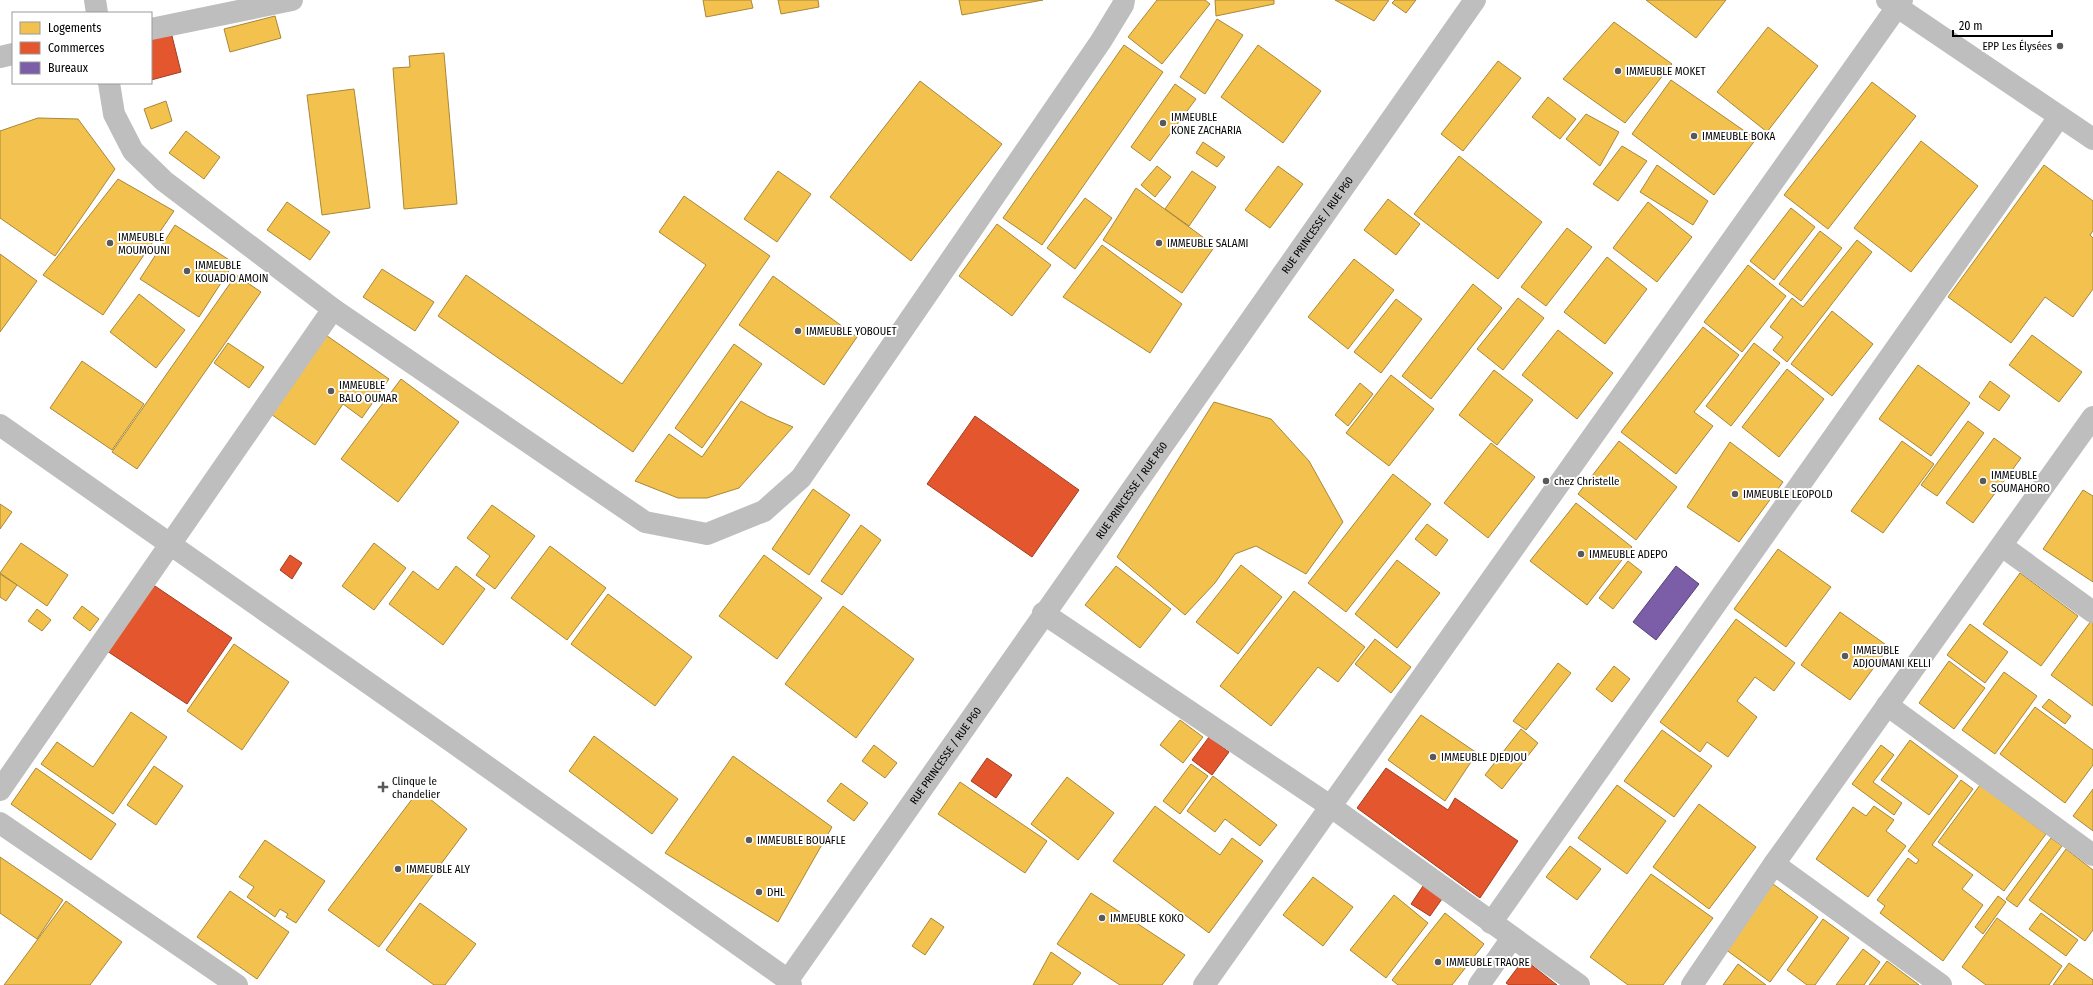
<svg xmlns="http://www.w3.org/2000/svg" width="2093" height="985" viewBox="0 0 2093 985" font-family="'Fira Sans Condensed',sans-serif">
	<rect width="100%" height="100%" fill="#fff"/>
	<g fill="#f2c14e" stroke="#a98737">
		<polygon points="703,0 751,0 753,8 706,17"/>
		<polygon points="778,0 818,0 819,7 781,14"/>
		<polygon points="959,0 1043,0 962,15"/>
		<polygon points="1157,0 1205,0 1210,4 1162,64 1128,37"/>
		<polygon points="1215,0 1274,0 1274,4 1216,16"/>
		<polygon points="1335,0 1389,0 1374,21"/>
		<polygon points="1395,0 1416,0 1406,13 1392,3"/>
		<polygon points="1646,0 1726,0 1696,38"/>
		<polygon points="275,16 281,38 230,52 224,29"/>
		<polygon points="1217,19 1243,35 1205,94 1180,77"/>
		<polygon points="1614,22 1672,64 1625,123 1563,79"/>
		<polygon points="1768,27 1818,66 1767,132 1717,92"/>
		<polygon points="1124,45 1163,72 1042,245 1003,218"/>
		<polygon points="1258,45 1321,91 1283,143 1221,97"/>
		<polygon points="444,53 457,204 404,209 393,68 410,67 409,56"/>
		<polygon points="1498,61 1521,78 1463,151 1441,134"/>
		<polygon points="1671,80 1756,139 1714,195 1632,134"/>
		<polygon points="920,81 1002,144 911,261 830,197"/>
		<polygon points="1872,82 1916,116 1828,229 1784,195"/>
		<polygon points="1175,84 1196,99 1150,161 1131,147"/>
		<polygon points="354,89 370,208 322,215 307,95"/>
		<polygon points="1548,97 1576,119 1560,139 1532,117"/>
		<polygon points="166,101 172,121 151,129 144,109"/>
		<polygon points="1586,114 1619,132 1600,166 1566,139"/>
		<polygon points="38,118 78,119 115,169 55,256 0,218 0,131"/>
		<polygon points="186,131 220,157 204,179 169,153"/>
		<polygon points="1921,141 1978,186 1911,272 1854,228"/>
		<polygon points="1203,142 1225,157 1217,167 1196,153"/>
		<polygon points="1622,146 1647,161 1618,201 1593,184"/>
		<polygon points="1459,156 1542,222 1498,279 1414,214"/>
		<polygon points="1657,165 1708,201 1693,225 1640,192"/>
		<polygon points="2044,165 2093,201 2093,231 2090,235 2093,238 2093,289 2073,317 2045,297 2011,343 1948,297"/>
		<polygon points="1157,166 1171,177 1155,197 1141,185"/>
		<polygon points="1278,166 1303,184 1270,228 1245,210"/>
		<polygon points="778,171 811,194 777,242 744,219"/>
		<polygon points="1192,171 1216,187 1189,226 1165,209"/>
		<polygon points="118,179 174,211 103,315 43,275"/>
		<polygon points="1136,188 1215,246 1182,293 1103,240"/>
		<polygon points="684,196 770,256 633,452 438,316 466,275 622,384 706,265 659,232"/>
		<polygon points="1085,198 1112,218 1075,269 1047,248"/>
		<polygon points="1388,199 1420,224 1396,255 1364,230"/>
		<polygon points="287,202 330,232 310,260 267,230"/>
		<polygon points="1648,202 1692,237 1657,282 1613,248"/>
		<polygon points="1791,208 1815,227 1774,280 1750,261"/>
		<polygon points="997,224 1051,265 1012,316 959,276"/>
		<polygon points="175,225 234,263 199,317 140,279"/>
		<polygon points="1567,228 1592,247 1546,306 1521,287"/>
		<polygon points="1820,231 1842,248 1801,301 1779,284"/>
		<polygon points="1857,240 1872,252 1787,362 1773,350 1783,337 1770,327 1792,298 1803,307"/>
		<polygon points="1102,245 1182,304 1150,353 1063,297"/>
		<polygon points="0,254 37,281 0,332"/>
		<polygon points="1607,257 1647,289 1605,344 1564,312"/>
		<polygon points="1354,259 1394,290 1348,349 1308,317"/>
		<polygon points="1748,265 1786,296 1742,352 1704,322"/>
		<polygon points="382,269 434,302 415,331 363,297"/>
		<polygon points="236,275 261,292 137,469 112,452"/>
		<polygon points="773,276 857,337 824,385 739,325"/>
		<polygon points="1473,284 1502,308 1431,399 1402,376"/>
		<polygon points="139,294 185,330 156,368 110,332"/>
		<polygon points="1518,298 1544,318 1503,370 1477,349"/>
		<polygon points="1396,299 1422,319 1381,373 1354,352"/>
		<polygon points="1832,311 1873,344 1832,396 1791,364"/>
		<polygon points="1703,327 1739,355 1694,412 1713,426 1676,474 1621,432"/>
		<polygon points="1558,330 1613,373 1577,419 1522,375"/>
		<polygon points="323,333 389,379 362,418 343,404 315,445 268,412"/>
		<polygon points="2032,335 2082,372 2059,402 2009,365"/>
		<polygon points="228,343 264,367 249,388 214,363"/>
		<polygon points="1754,343 1780,363 1731,426 1706,406"/>
		<polygon points="734,344 762,364 702,448 675,428"/>
		<polygon points="82,361 144,404 112,450 50,408"/>
		<polygon points="1918,365 1970,403 1931,456 1879,419"/>
		<polygon points="1787,369 1824,399 1779,457 1742,427"/>
		<polygon points="1494,370 1533,400 1497,445 1459,415"/>
		<polygon points="1391,375 1434,409 1389,466 1346,433"/>
		<polygon points="401,379 459,422 398,502 341,459"/>
		<polygon points="1990,381 2010,396 1999,411 1979,397"/>
		<polygon points="1360,383 1373,394 1348,426 1335,415"/>
		<polygon points="741,401 767,416 793,427 739,488 707,498 678,498 635,481 669,434 702,457"/>
		<polygon points="1214,402 1271,419 1309,461 1343,522 1306,574 1256,546 1235,554 1215,583 1185,615 1117,557"/>
		<polygon points="1968,421 1984,433 1937,496 1921,485"/>
		<polygon points="1994,438 2021,458 1973,523 1946,503"/>
		<polygon points="1619,441 1677,487 1636,540 1578,494"/>
		<polygon points="1902,441 1934,464 1883,533 1851,511"/>
		<polygon points="1730,442 1783,482 1739,542 1687,507"/>
		<polygon points="1491,443 1535,477 1488,538 1444,503"/>
		<polygon points="1393,474 1431,504 1346,612 1308,583"/>
		<polygon points="813,489 850,515 809,575 772,549"/>
		<polygon points="2083,490 2093,496 2093,582 2043,549"/>
		<polygon points="1576,503 1632,547 1587,605 1530,561"/>
		<polygon points="0,504 12,512 0,529"/>
		<polygon points="492,505 535,536 495,589 476,575 490,556 467,538"/>
		<polygon points="1427,524 1448,540 1436,556 1415,539"/>
		<polygon points="861,525 881,540 842,595 821,581"/>
		<polygon points="21,543 68,575 47,606 0,573"/>
		<polygon points="374,543 406,568 374,610 342,586"/>
		<polygon points="550,546 606,588 567,640 511,598"/>
		<polygon points="1778,549 1831,587 1786,647 1734,609"/>
		<polygon points="764,555 822,598 777,659 719,616"/>
		<polygon points="1397,560 1440,593 1397,648 1355,614"/>
		<polygon points="1628,561 1642,572 1613,609 1599,598"/>
		<polygon points="1241,565 1282,597 1238,654 1196,622"/>
		<polygon points="456,566 485,589 443,645 389,604 413,571 438,590"/>
		<polygon points="1116,566 1171,609 1140,648 1085,605"/>
		<polygon points="2020,573 2078,616 2041,666 1983,624"/>
		<polygon points="0,574 17,585 6,601 0,597"/>
		<polygon points="1294,591 1365,647 1338,682 1318,667 1271,726 1220,686"/>
		<polygon points="608,594 692,657 655,706 571,644"/>
		<polygon points="82,606 99,619 90,631 73,618"/>
		<polygon points="843,606 914,659 856,738 785,684"/>
		<polygon points="37,609 51,620 42,631 28,621"/>
		<polygon points="1840,612 1889,647 1850,700 1801,665"/>
		<polygon points="1736,619 1795,663 1774,691 1755,677 1737,701 1757,717 1728,757 1707,742 1700,752 1660,722"/>
		<polygon points="2091,621 2093,623 2093,706 2051,675"/>
		<polygon points="1970,624 2008,652 1985,683 1947,655"/>
		<polygon points="1375,639 1411,667 1391,693 1355,664"/>
		<polygon points="234,644 289,682 242,750 187,711"/>
		<polygon points="1949,661 1985,688 1954,729 1919,703"/>
		<polygon points="1558,663 1571,673 1526,730 1513,721"/>
		<polygon points="1614,666 1630,679 1612,702 1596,689"/>
		<polygon points="2004,672 2037,696 1995,754 1962,730"/>
		<polygon points="2049,699 2071,716 2065,724 2042,707"/>
		<polygon points="2035,707 2093,750 2093,765 2065,803 2000,754"/>
		<polygon points="131,712 167,737 113,814 41,764 57,742 93,767"/>
		<polygon points="1421,715 1477,753 1445,801 1388,760"/>
		<polygon points="1180,720 1203,737 1183,763 1160,745"/>
		<polygon points="1521,729 1538,743 1502,789 1485,775"/>
		<polygon points="1662,730 1712,766 1674,817 1624,781"/>
		<polygon points="594,736 678,799 652,834 569,771"/>
		<polygon points="1910,740 1958,776 1929,815 1881,780"/>
		<polygon points="874,745 897,763 885,778 862,761"/>
		<polygon points="1881,745 1894,755 1873,782 1902,803 1894,815 1852,784"/>
		<polygon points="733,756 832,827 778,922 665,853"/>
		<polygon points="1191,764 1208,776 1180,814 1163,801"/>
		<polygon points="154,766 183,786 156,825 127,805"/>
		<polygon points="36,768 116,824 91,860 11,804"/>
		<polygon points="1213,776 1277,825 1260,846 1225,819 1215,832 1187,811"/>
		<polygon points="1067,777 1114,813 1078,860 1031,824"/>
		<polygon points="1961,780 1973,789 1932,845 1973,875 1962,889 1983,905 1943,961 1880,913 1885,906 1877,900 1908,858 1916,864 1919,860 1908,851"/>
		<polygon points="960,782 1047,841 1025,873 938,814"/>
		<polygon points="841,783 868,803 854,821 827,801"/>
		<polygon points="1617,785 1666,821 1627,874 1578,838"/>
		<polygon points="1980,785 2046,834 2004,891 1938,842"/>
		<polygon points="2093,789 2093,831 2073,816"/>
		<polygon points="419,790 467,829 379,947 328,910"/>
		<polygon points="1699,804 1756,847 1709,909 1653,867"/>
		<polygon points="1155,806 1220,855 1232,838 1263,861 1209,933 1113,861"/>
		<polygon points="1874,806 1894,820 1886,831 1906,846 1868,897 1816,859 1853,807 1866,816"/>
		<polygon points="2051,838 2062,846 2017,907 2006,899"/>
		<polygon points="265,840 325,881 296,923 286,917 288,914 280,909 275,917 247,897 254,887 239,877"/>
		<polygon points="1570,846 1601,869 1577,900 1546,877"/>
		<polygon points="2066,849 2093,870 2093,930 2085,941 2029,900"/>
		<polygon points="0,857 63,900 37,939 0,913"/>
		<polygon points="1651,874 1713,918 1663,985 1628,985 1590,957"/>
		<polygon points="1313,877 1353,907 1323,946 1283,915"/>
		<polygon points="1773,884 1818,917 1770,982 1725,949"/>
		<polygon points="230,891 289,932 257,979 197,937"/>
		<polygon points="1091,893 1185,955 1162,985 1120,985 1057,944"/>
		<polygon points="1394,895 1428,923 1386,978 1350,950"/>
		<polygon points="1998,896 2006,902 1983,934 1975,927"/>
		<polygon points="66,901 122,942 90,985 4,985"/>
		<polygon points="420,903 476,944 445,985 434,985 386,950"/>
		<polygon points="1445,913 1484,944 1452,985 1398,985 1392,980"/>
		<polygon points="2041,913 2078,940 2066,956 2029,929"/>
		<polygon points="931,918 944,927 925,955 912,946"/>
		<polygon points="1997,918 2062,966 2049,985 1986,985 1962,967"/>
		<polygon points="1823,919 1849,938 1815,985 1807,985 1787,970"/>
		<polygon points="1863,949 1880,962 1864,985 1836,985"/>
		<polygon points="1051,952 1081,973 1072,985 1033,985"/>
		<polygon points="1887,961 1919,985 1869,985"/>
		<polygon points="2069,963 2093,980 2093,985 2053,985"/>
		<polygon points="1738,964 1766,985 1723,985"/>
	</g>
	<g fill="#e4572e" stroke="#a03d20">
		<polygon points="171,32 181,72 151,80 151,37"/>
		<polygon points="975,416 1079,490 1032,557 927,484"/>
		<polygon points="290,555 302,563 292,579 280,570"/>
		<polygon points="149,582 232,638 187,704 104,649"/>
		<polygon points="1209,737 1229,752 1212,775 1192,760"/>
		<polygon points="987,758 1012,775 996,798 971,781"/>
		<polygon points="1386,768 1448,810 1455,798 1518,841 1480,898 1357,808"/>
		<polygon points="1423,886 1442,899 1430,916 1411,904"/>
		<polygon points="1524,959 1557,985 1509,985 1506,983"/>
	</g>
	<polygon fill="#7b5ea7" stroke="#564275" points="1676,566 1699,584 1656,640 1633,622"/>
	<g fill="none" stroke-linecap="round" stroke-linejoin="round">
		<g stroke="#bebebe" stroke-width="22">
			<polyline points="95,0 97,13"/>
			<polyline points="1887,0 2093,139"/>
			<polyline points="151,29 292,0"/>
			<polyline points="0,57 13,54"/>
			<polyline points="109,83 114,114 133,151 164,181 333,309 645,522 707,534 764,511 801,478 1101,41 1123,5 1124,0"/>
			<polyline points="2002,546 2093,612"/>
			<polyline points="1043,613 1330,806 1579,985"/>
			<polyline points="1887,705 2093,855"/>
			<polyline points="0,790 333,309"/>
			<polyline points="0,823 237,985"/>
			<polyline points="1774,864 1941,985"/>
			<polyline points="1491,923 2059,117"/>
			<polyline points="1204,985 1902,0"/>
			<polyline points="1479,985 1512,938"/>
			<polyline points="1692,985 1774,864 2093,417"/>
		</g>
		<g stroke="#bebebe" stroke-width="22">
			<polyline points="0,425 451,741 788,980 791,985"/>
			<path id="s1" d="M 788,980 L 1475,0"/>
		</g>
	</g>
	<g fill="#595959" stroke="#fff" stroke-width="1.5">
		<circle cx="2060" cy="46" r="4"/>
		<circle cx="1618" cy="71" r="4"/>
		<circle cx="1163" cy="123" r="4"/>
		<circle cx="1694" cy="136" r="4"/>
		<circle cx="110" cy="243" r="4"/>
		<circle cx="1159" cy="243" r="4"/>
		<circle cx="187" cy="271" r="4"/>
		<circle cx="798" cy="331" r="4"/>
		<circle cx="331" cy="391" r="4"/>
		<circle cx="1546" cy="481" r="4"/>
		<circle cx="1983" cy="481" r="4"/>
		<circle cx="1735" cy="494" r="4"/>
		<circle cx="1581" cy="554" r="4"/>
		<circle cx="1845" cy="656" r="4"/>
		<circle cx="1433" cy="757" r="4"/>
		<path d="M381 781h4v4h4v4h-4v4h-4v-4h-4v-4h4z"/>
		<circle cx="749" cy="840" r="4"/>
		<circle cx="398" cy="869" r="4"/>
		<circle cx="759" cy="892" r="4"/>
		<circle cx="1102" cy="918" r="4"/>
		<circle cx="1438" cy="962" r="4"/>
	</g>
	<g text-anchor="middle" stroke-width="4" stroke-linejoin="round" paint-order="stroke">
		<g font-size="11" fill="#000" stroke="#fff" text-anchor="start">
			<text x="2052" y="50" text-anchor="end">EPP Les Élysées</text>
			<text x="1626" y="75">IMMEUBLE MOKET</text>
			<text x="1171" y="121">IMMEUBLE<tspan x="1171" dy="13">KONE ZACHARIA</tspan></text>
			<text x="1702" y="140">IMMEUBLE BOKA</text>
			<text x="118" y="241">IMMEUBLE<tspan x="118" dy="13">MOUMOUNI</tspan></text>
			<text x="1167" y="247">IMMEUBLE SALAMI</text>
			<text x="195" y="269">IMMEUBLE<tspan x="195" dy="13">KOUADIO AMOIN</tspan></text>
			<text x="806" y="335">IMMEUBLE YOBOUET</text>
			<text x="339" y="389">IMMEUBLE<tspan x="339" dy="13">BALO OUMAR</tspan></text>
			<text x="1991" y="479">IMMEUBLE<tspan x="1991" dy="13">SOUMAHORO</tspan></text>
			<text x="1554" y="485">chez Christelle</text>
			<text x="1743" y="498">IMMEUBLE LEOPOLD</text>
			<text x="1589" y="558">IMMEUBLE ADEPO</text>
			<text x="1853" y="654">IMMEUBLE<tspan x="1853" dy="13">ADJOUMANI KELLI</tspan></text>
			<text x="1441" y="761">IMMEUBLE DJEDJOU</text>
			<text x="392" y="785">Clinque le<tspan x="392" dy="13">chandelier</tspan></text>
			<text x="757" y="844">IMMEUBLE BOUAFLE</text>
			<text x="406" y="873">IMMEUBLE ALY</text>
			<text x="767" y="896">DHL</text>
			<text x="1110" y="922">IMMEUBLE KOKO</text>
			<text x="1446" y="966">IMMEUBLE TRAORE</text>
		</g>
		<g font-size="11" fill="#000" stroke="#fff">
			<text dy="4" stroke="none"><textPath href="#s1" startOffset="922">RUE PRINCESSE / RUE P60</textPath></text>
			<text dy="4" stroke="none"><textPath href="#s1" startOffset="598">RUE PRINCESSE / RUE P60</textPath></text>
			<text dy="4" stroke="none"><textPath href="#s1" startOffset="274">RUE PRINCESSE / RUE P60</textPath></text>
		</g>
	</g>
	<rect x="12" y="12" width="140" height="72" fill="#ffffff" stroke="#999999"/>
	<rect x="20" y="22" width="20" height="12" fill="#f2c14e" stroke="#999999"/>
	<text x="48" y="32" font-size="12" fill="#000000">Logements</text>
	<rect x="20" y="42" width="20" height="12" fill="#e4572e" stroke="#999999"/>
	<text x="48" y="52" font-size="12" fill="#000000">Commerces</text>
	<rect x="20" y="62" width="20" height="12" fill="#7b5ea7" stroke="#999999"/>
	<text x="48" y="72" font-size="12" fill="#000000">Bureaux</text>
	<path d="M1953 30v6h99v-6" fill="none" stroke="#000000" stroke-width="2"/>
	<text x="1959" y="30" font-size="12" fill="#000000" stroke="#ffffff" stroke-width="3" paint-order="stroke">20 m</text>
</svg>
